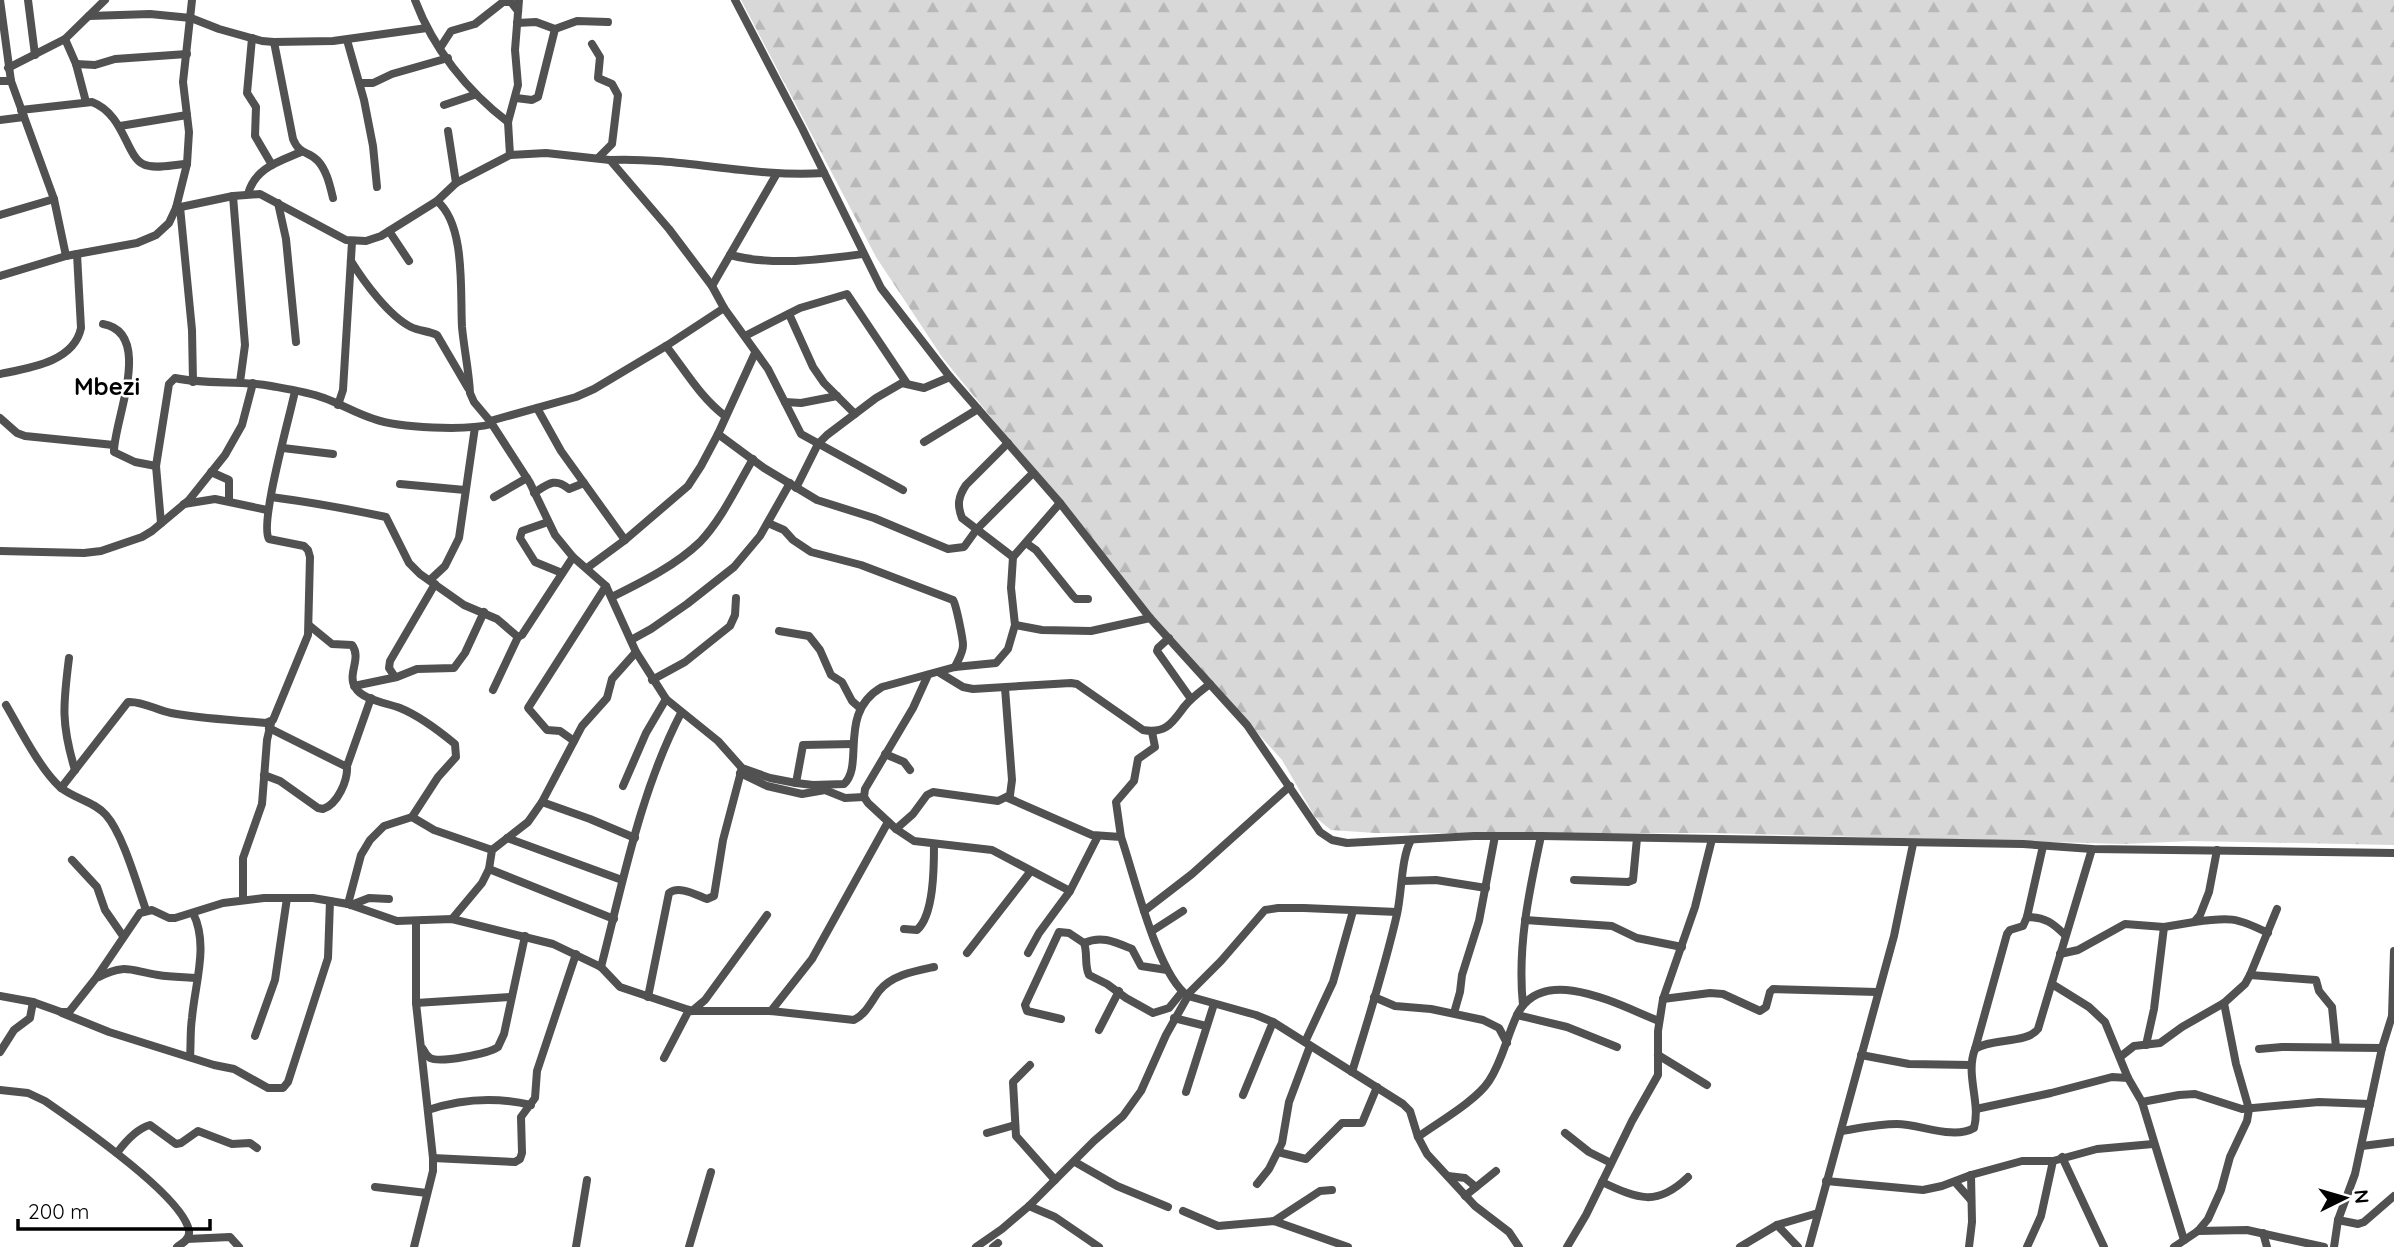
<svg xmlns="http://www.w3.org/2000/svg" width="2394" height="1247" viewBox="0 0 2394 1247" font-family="Quicksand,sans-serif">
	<defs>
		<pattern id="forest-firs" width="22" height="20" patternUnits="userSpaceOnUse" patternTransform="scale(1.75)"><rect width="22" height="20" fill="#d8d8d8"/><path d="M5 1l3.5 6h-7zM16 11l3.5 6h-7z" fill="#b8b8b8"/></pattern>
	</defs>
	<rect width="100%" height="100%" fill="#fff"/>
	<polygon fill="url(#forest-firs)" points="741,0 2394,0 2394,845 2192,841 2123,844 1713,833 1375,833 1331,830 1315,817 1282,760 1157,621 942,357 876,257"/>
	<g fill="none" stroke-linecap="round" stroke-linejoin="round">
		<g stroke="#515151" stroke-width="8">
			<polyline points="0,0 11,81 54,199 66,256"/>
			<polyline points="28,0 35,55"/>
			<path d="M 415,0 C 433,48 467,91 508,122"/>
			<polyline points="735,0 802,128 881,288 950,377 1060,503 1150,618 1247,725 1320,832 1332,840 1347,843 1474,836 1541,836 2023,844 2092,849 2394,853"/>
			<polyline points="89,16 150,14 191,18 219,29 262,41 274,42 333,41 427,28"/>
			<polyline points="517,23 536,22 555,29 577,21 608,22"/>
			<polyline points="252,38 247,93 256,107 255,136 272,165"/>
			<polyline points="65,39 76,64 86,102"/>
			<polyline points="347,40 364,100 373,146 377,187"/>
			<path d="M 274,42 L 293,139 C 300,156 308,150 318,161 C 327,171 330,186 333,198"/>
			<polyline points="592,44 600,57 598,78 612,84 618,95 612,144 599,157"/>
			<polyline points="440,48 451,31 475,24 503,2 511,2 518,11"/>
			<polyline points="76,64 95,65 115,59 187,54"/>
			<polyline points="8,68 65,39 105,0"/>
			<polyline points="0,81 11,81"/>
			<polyline points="360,83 373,83 392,74 448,58"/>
			<polyline points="516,98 532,100 538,97 555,29"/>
			<polyline points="444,105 474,95"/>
			<path d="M 21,110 L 92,102 C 124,114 126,156 143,164 C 154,170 175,164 187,164"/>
			<polyline points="0,120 24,117"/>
			<polyline points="120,126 187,115"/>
			<polyline points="448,131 456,183"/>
			<polyline points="510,155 508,122 518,85 515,50 519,0"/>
			<path d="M 610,160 C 682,157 752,178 824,173"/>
			<path d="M 248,194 C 255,168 278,162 301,152"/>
			<polyline points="233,196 245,345 240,382"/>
			<path d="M 437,201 C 466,225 460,292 462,327 C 464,349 469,371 470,393 L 474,402 L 490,421 L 530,483 L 555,535 L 573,557 L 606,586 L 636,652 L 666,699 L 718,741 L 742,768 L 770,778 L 796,783 L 813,785 L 844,784 C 865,765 837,713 882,687 L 955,667 L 996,663 L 1008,649 L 1015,625 L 1011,588 L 1013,557 L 1060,503"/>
			<polyline points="278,203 286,239 296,342"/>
			<polyline points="180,207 192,330 193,382"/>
			<polyline points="176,208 233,196 260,194 346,240 366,241 381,236 437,201 456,183 510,155 546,153 610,160 669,229 712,286 724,308 768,369 801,434 903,490"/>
			<polyline points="0,215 54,199"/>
			<polyline points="389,231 409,261"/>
			<path d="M 730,255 C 774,266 818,260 863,254"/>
			<path d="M 351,261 C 364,282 389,316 411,327 C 419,331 429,331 437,335 L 468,388"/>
			<polyline points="0,276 66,256 137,243 156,235 169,223 176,208 187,164 189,132 183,82 192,0"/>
			<polyline points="712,286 776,175"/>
			<polyline points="789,314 813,367 824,383 855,414"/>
			<path d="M 103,324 C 155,333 113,423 114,452 L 135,462 L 156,466"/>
			<polyline points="745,336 800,308 847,294 906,382"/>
			<path d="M 666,346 C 685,370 700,397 725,416"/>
			<path d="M 0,374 C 29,368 74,362 81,328 L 77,254"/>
			<polyline points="785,402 801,403 837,396"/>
			<polyline points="338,405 343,390 352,242"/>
			<polyline points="537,408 561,451 625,540"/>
			<polyline points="0,418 17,433 25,436 114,445"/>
			<polyline points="490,421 576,397 594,389 666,346 724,308"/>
			<polyline points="718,434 764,468 817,500 874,518 948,549 964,547 977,529 1033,473"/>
			<polyline points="924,442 978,409"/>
			<path d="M 1008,443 L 966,485 C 958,497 957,505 962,518 L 1013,557"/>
			<polyline points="283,448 333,454"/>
			<polyline points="211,472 229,480 229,501"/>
			<polyline points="400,484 465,490"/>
			<polyline points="796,488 818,444 827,435 876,398 902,383 924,388 950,377"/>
			<path d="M 534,493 C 548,484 555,477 569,489 L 584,483"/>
			<path d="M 271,497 C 310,502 348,509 386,517 L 409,563 L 420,574 L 464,605 L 497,619 L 518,637 L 522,635 L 573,557"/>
			<polyline points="494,497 527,478"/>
			<polyline points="184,504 215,499 267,510"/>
			<polyline points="548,522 522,531 520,538 535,562 562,573"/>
			<path d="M 161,523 L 156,466 L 169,384 L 175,378 C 207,385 239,380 271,386 C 288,389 308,392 324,398 C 341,404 357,414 374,419 C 399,428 466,431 492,424"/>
			<path d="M 768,523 L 784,530 L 793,540 L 811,552 L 861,565 L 953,600 C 956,604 963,639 963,645 C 963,653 958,660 955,667"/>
			<polyline points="1026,543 1036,550 1073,596 1076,599 1088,599"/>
			<polyline points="0,551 84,553 101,551 142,537 152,531 189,500 225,455 242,425 253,383"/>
			<polyline points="587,568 625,540 688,486 701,466 718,434 755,353"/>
			<polyline points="430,580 445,566 459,538 475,427"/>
			<path d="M 612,597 C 642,582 675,566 700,542 C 722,519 737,486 753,459"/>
			<polyline points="1015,625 1042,630 1091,631 1150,618"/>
			<path d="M 310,626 L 332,644 L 352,645 C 362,658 347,674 355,687 C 362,700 387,703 400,708 C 420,716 438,730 455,744 L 456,757 L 438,777 L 412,817 L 384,826 L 370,840 L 361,855 L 348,904"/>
			<polyline points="779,631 809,636 820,650 831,675 842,682 852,701 860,708"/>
			<polyline points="1169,638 1158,648 1157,651 1191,699"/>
			<polyline points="631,640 651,629 687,604 734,567 760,536 790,483"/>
			<path d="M 69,658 C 63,705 61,724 75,770"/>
			<path d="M 940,673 L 963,687 L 973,689 L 1071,683 L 1077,684 L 1143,730 C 1166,734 1172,723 1184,707 C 1191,698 1201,691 1210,684"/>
			<polyline points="928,675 913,708 865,789 864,797 868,803 896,829 914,841 992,850 1070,891"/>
			<polyline points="395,677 389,668 390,661 435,584"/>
			<polyline points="652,680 685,662 730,626 735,615 736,598"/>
			<polyline points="354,686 397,677 417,669 454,668 465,653 484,612"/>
			<polyline points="493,690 518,637"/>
			<path d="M 6,705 C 20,729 40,769 60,787 C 74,799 94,801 106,815 C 123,834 137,885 146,910"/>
			<polyline points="269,728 343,765 347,766 371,698"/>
			<polyline points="574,741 560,731 547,730 528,708 606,586"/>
			<polyline points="885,754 904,762 910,770"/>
			<polyline points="740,773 767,786 802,794 825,790 845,798 864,797"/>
			<path d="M 264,775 L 280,781 L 318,808 L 323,809 C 338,804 348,780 347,766"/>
			<polyline points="796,783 803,745 853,744"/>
			<polyline points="623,786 646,733 666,699"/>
			<path d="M 61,788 L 128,702 C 143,701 156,710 171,713 C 202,719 235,720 266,723 L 273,720 L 308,635 L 310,557 L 308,550 L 304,546 L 269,539 C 259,524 290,416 295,391"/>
			<path d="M 1008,798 L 1092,835 L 1121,837 C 1134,874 1157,975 1188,996 L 1256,1015 L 1273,1022 L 1403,1104 L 1410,1111 L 1418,1137 L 1427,1154 L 1475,1206 L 1509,1232 L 1519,1247"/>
			<polyline points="542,802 590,819 635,838"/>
			<polyline points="412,817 434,830 492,850"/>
			<polyline points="896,829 913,814 927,795 933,792 998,801 1010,795 1012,780 1005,688"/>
			<polyline points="1121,837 1116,802 1134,781 1138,759 1155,747 1152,732"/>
			<polyline points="507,838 622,880"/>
			<polyline points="72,860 97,887 105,910 123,936"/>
			<polyline points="489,869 614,919"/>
			<polyline points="1574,880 1628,882 1633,880 1637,838"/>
			<polyline points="1403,881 1436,880 1486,888"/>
			<polyline points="243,900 243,858 262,804 267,740 271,723"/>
			<polyline points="351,905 369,898 389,899"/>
			<polyline points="1144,911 1192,874 1290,786"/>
			<path d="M 2027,917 C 2045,917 2053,923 2065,935"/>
			<polyline points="452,919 482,883 489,869 492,850 528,822 542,802 582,726 607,698 612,679 636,652"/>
			<polyline points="1525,920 1612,926 1637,938 1682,947"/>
			<path d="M 2194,922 C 2229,917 2236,917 2268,933"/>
			<path d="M 904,929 L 917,930 C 934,915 934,867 934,845"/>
			<polyline points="1152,931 1183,911"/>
			<path d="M 1084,943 C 1102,935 1115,942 1132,949 L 1141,966 L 1167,970"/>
			<polyline points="967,953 1030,872"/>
			<polyline points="1028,953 1039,933 1070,891 1098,836"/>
			<polyline points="2060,954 2078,950 2125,924 2164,927 2194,922 2200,915 2209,892 2217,850"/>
			<path d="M 601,967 C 623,882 640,792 681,713"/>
			<polyline points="2250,975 2316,980 2319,991 2332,1007 2336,1047"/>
			<path d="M 99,977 C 125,963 131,971 158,975 C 171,977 184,977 197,978"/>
			<polyline points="2052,984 2089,1007 2105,1022 2128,1078 2142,1102 2184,1240"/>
			<polyline points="1187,995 1221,961 1265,910 1278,908 1304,908 1397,912"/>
			<path d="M 0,996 L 33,1002 L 61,1012 L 69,1012 L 96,978 L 140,913 L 152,910 L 169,918 L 175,918 L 223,903 L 264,898 L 313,898 L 348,904 L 397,921 L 452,919 L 553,944 L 601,967 L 620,987 L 692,1011 L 771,1011 L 854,1020 C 866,1014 871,1002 879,991 C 892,975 915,971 934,967"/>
			<path d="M 648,997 L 669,893 C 679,885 696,895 707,899 L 714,896 L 723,840 L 742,768"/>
			<polyline points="1374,997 1395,1006 1431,1009 1483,1020 1499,1028 1507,1043"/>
			<polyline points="1663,999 1710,993 1723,994 1760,1011 1766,1007 1770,992 1773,989 1877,992"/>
			<polyline points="416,1003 510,997"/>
			<path d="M 1523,1005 C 1517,947 1529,892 1541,836"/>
			<polyline points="692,1011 705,1000 767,915"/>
			<polyline points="771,1011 812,959 888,822"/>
			<polyline points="62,1013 109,1032 214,1065 234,1069 268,1088 283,1088 288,1082 328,958 330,901"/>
			<polyline points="1454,1013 1460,992 1462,975 1479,921 1495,836"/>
			<polyline points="1517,1015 1567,1027 1617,1047"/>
			<polyline points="1174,1018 1206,1026"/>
			<path d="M 1061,1019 L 1027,1011 L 1025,1005 L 1059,932 L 1069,933 L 1084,943 C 1088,954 1084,965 1089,975 L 1107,984 L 1126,998 L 1153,1013 L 1169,1008 L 1182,992"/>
			<polyline points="1099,1030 1119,991"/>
			<polyline points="255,1036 275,980 287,898"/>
			<polyline points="1305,1042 1333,982 1353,911"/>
			<polyline points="2146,1045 2154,1009 2164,927"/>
			<path d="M 423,1049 C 424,1051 427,1056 430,1058 C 440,1063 488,1054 498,1047 L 504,1034 L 525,936"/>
			<polyline points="1975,1049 2007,934 2010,930 2023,926 2027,917 2043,846"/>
			<polyline points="2259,1049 2282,1047 2382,1048"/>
			<polyline points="0,1052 14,1030 30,1018 33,1002"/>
			<polyline points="1658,1055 1707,1085"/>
			<polyline points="1861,1055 1909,1064 1971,1065"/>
			<path d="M 190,1057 C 191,1044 190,1031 192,1018 C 195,983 209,945 193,913"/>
			<polyline points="2120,1057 2134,1046 2160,1043 2182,1027 2224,1003 2245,984 2250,975 2277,909"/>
			<polyline points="664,1058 689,1010"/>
			<polyline points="1030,1065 1013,1082 1016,1136 1055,1180"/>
			<path d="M 1352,1072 C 1368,1020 1385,967 1397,914 C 1402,892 1401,858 1411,840"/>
			<path d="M 0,1090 L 28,1093 L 45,1101 C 74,1121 184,1197 189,1231 C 190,1239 183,1243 177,1247"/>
			<polyline points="1186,1092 1214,1004"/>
			<polyline points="1243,1095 1273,1022"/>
			<polyline points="2142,1102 2179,1095 2195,1094 2242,1109 2319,1102 2370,1104"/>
			<polyline points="1976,1109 2051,1093 2112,1077 2128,1078"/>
			<path d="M 428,1110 C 461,1099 497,1097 531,1105"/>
			<path d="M 1841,1131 C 1860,1128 1878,1124 1897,1124 C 1920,1124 1953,1140 1974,1128 C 1981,1102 1965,1075 1975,1049 C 1991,1038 2027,1044 2038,1029 L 2092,849"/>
			<polyline points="987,1133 1015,1125"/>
			<polyline points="1565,1133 1589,1152 1611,1163"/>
			<path d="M 1418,1137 C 1437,1123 1476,1101 1489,1081 C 1503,1060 1507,1035 1518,1013 C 1545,963 1622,1007 1659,1021"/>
			<polyline points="2362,1146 2394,1142"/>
			<polyline points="1278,1152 1306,1159 1342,1123 1362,1123 1377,1087"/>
			<path d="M 117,1153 C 125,1142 136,1129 150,1125 L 176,1144 L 181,1143 L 198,1131 L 232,1144 L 250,1143 L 257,1148"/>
			<polyline points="2062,1157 2104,1247"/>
			<polyline points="433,1158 515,1162 520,1159 522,1153 521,1117 535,1098 537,1071 576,954"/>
			<polyline points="1075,1162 1117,1186 1168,1207"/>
			<polyline points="1448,1176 1465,1178 1476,1187"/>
			<polyline points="1826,1181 1923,1190 1942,1186 1971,1175 2022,1161 2053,1161"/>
			<path d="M 1602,1182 C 1638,1199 1657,1207 1688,1177"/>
			<polyline points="1955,1182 1971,1200"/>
			<polyline points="1257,1184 1269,1169 1282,1143 1289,1102 1310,1046"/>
			<polyline points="375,1187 427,1193"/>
			<polyline points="1465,1196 1496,1171"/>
			<polyline points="1029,1206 1055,1217 1099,1247"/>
			<polyline points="1183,1211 1218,1226 1274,1221 1348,1247"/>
			<polyline points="2338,1220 2358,1224 2364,1222 2394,1196"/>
			<polyline points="1274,1221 1320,1191 1332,1190"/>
			<polyline points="1777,1225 1798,1247"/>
			<polyline points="2198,1231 2247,1230 2324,1247"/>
			<polyline points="2263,1233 2267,1247"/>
			<polyline points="187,1239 230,1237 239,1247"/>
			<polyline points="414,1247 433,1171 433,1158 416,1003 416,922"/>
			<polyline points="576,1247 587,1180"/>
			<polyline points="689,1247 711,1172"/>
			<polyline points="976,1247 1002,1229 1029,1206 1094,1141 1123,1116 1141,1091 1166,1035 1188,996"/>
			<polyline points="993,1247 998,1243"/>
			<polyline points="1567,1247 1586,1215 1632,1121 1658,1075 1658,1031 1663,999 1695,907 1712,839"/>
			<polyline points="1740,1247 1777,1225 1818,1213"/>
			<polyline points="1809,1247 1894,936 1913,844"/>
			<polyline points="1969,1247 1972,1222 1971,1175"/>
			<polyline points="2027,1247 2041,1216 2053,1161 2097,1149 2153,1144"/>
			<polyline points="2174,1247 2198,1231 2208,1219 2221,1190 2230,1157 2247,1121 2249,1109 2236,1064 2224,1003"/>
			<polyline points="2334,1247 2338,1220 2355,1174 2382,1048 2392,1016 2394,951"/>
		</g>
	</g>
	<g text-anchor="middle" stroke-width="5" stroke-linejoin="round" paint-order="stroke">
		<g font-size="24" font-weight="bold" fill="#000" stroke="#fff">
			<text x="107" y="395">Mbezi</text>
		</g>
	</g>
	<g transform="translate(2345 1198) rotate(85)" stroke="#ffffff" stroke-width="5" paint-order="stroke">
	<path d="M0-5L12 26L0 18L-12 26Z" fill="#000000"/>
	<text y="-10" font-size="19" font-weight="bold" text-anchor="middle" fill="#000000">N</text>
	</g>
	<path d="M18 1219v10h192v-10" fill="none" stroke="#000000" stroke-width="3.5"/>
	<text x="28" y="1219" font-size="21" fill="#000000" stroke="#ffffff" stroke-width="5" paint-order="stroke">200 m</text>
</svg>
